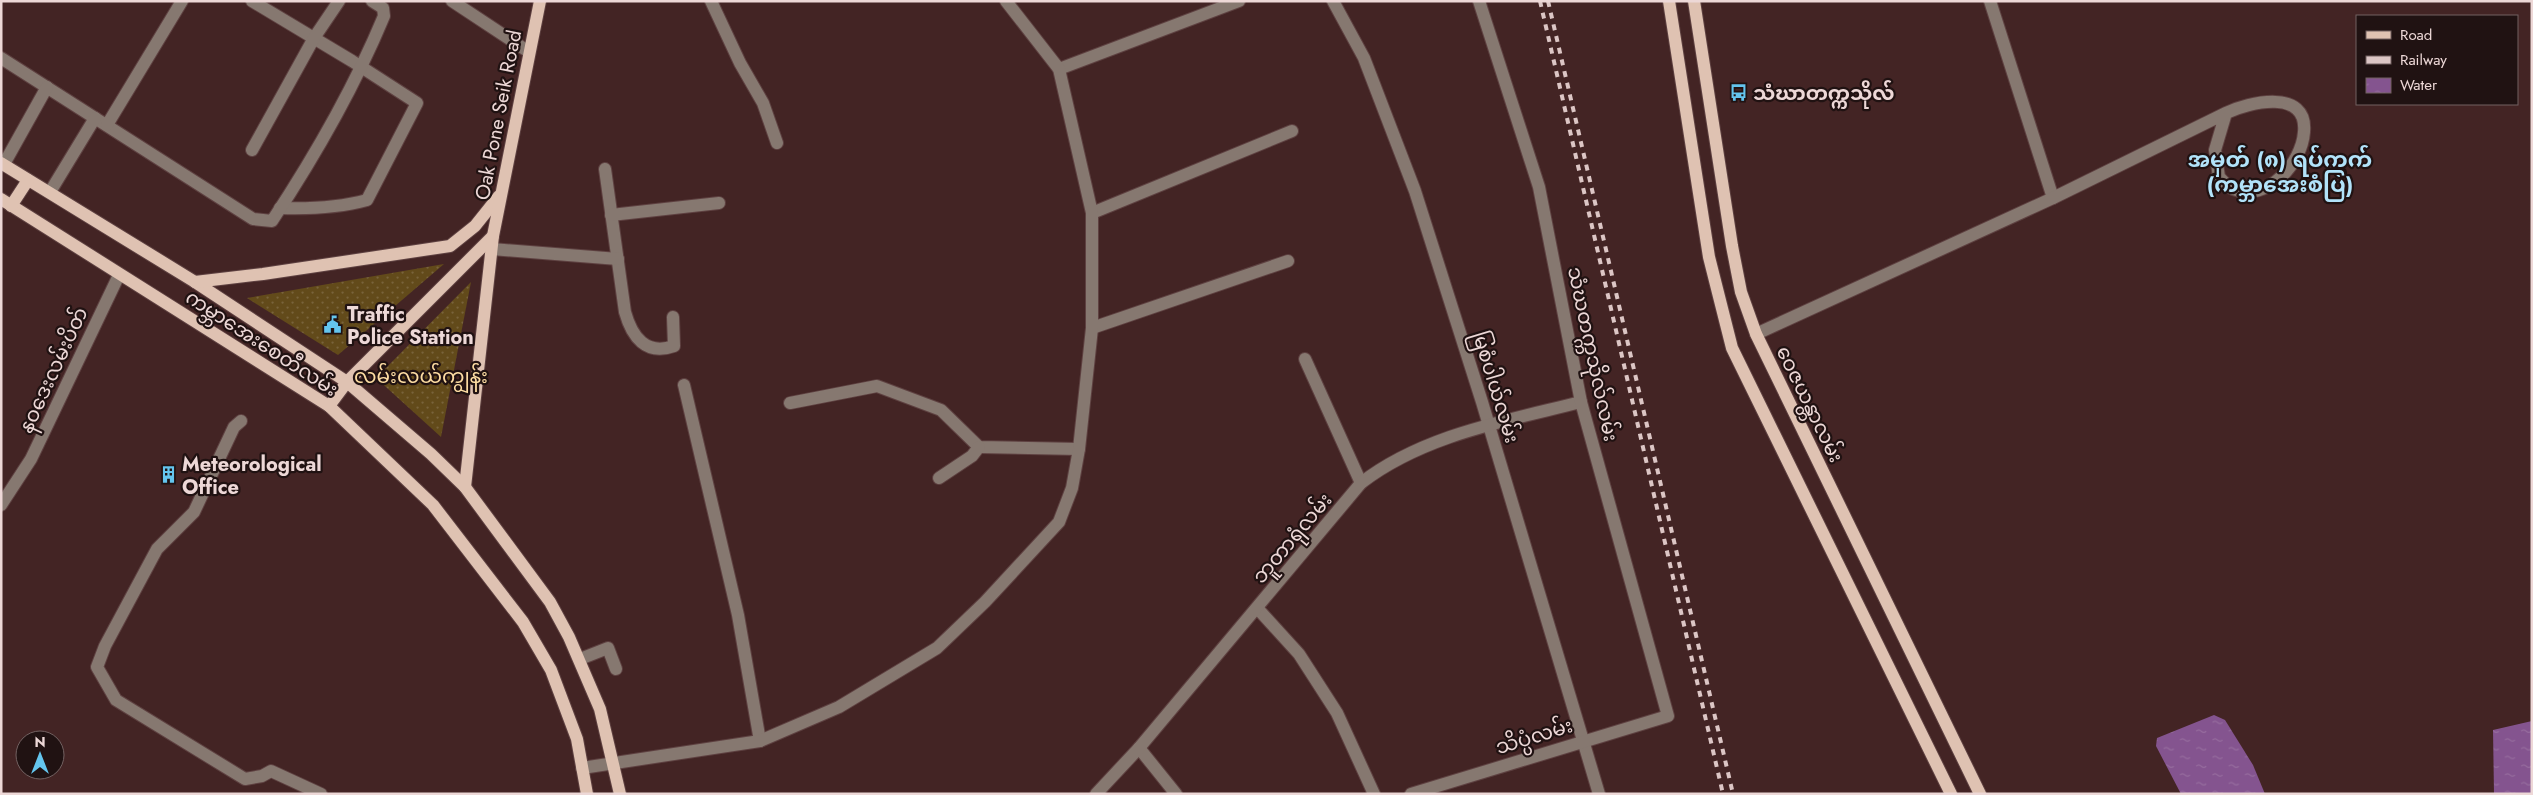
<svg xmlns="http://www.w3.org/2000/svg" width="2533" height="795" viewBox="0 0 2533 795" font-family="Jost,'Noto Sans Myanmar',sans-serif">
	<defs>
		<pattern id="grass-dots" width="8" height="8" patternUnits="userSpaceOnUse" patternTransform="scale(1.25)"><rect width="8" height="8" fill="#624a1a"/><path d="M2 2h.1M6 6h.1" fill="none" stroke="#79633b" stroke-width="1.8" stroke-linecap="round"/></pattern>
		<pattern id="water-ripples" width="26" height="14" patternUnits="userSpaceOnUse" patternTransform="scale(1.25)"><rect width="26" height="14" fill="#84548f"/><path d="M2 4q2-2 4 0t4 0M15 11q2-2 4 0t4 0" fill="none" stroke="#966c9e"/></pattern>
	</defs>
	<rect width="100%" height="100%" fill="#432424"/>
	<g fill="url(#grass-dots)">
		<polygon points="444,264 338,355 247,298"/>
		<polygon points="471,282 441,437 376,378"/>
	</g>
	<g fill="url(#water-ripples)">
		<polygon points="2214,715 2225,720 2253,765 2265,794 2181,794 2156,746 2157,738"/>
		<polygon points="2532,721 2532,794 2494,794 2493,730"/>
	</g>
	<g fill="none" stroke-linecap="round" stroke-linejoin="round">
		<defs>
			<g id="minor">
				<path d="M 252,1 L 352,61 L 417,103 L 367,200 C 338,208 310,209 280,208"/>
				<polyline points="452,1 529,52"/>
				<polyline points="711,1 740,63 763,103 777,143"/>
				<polyline points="1333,1 1364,58 1415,191 1482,402 1599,794"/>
				<polyline points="1990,1 2053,198"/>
				<path d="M 1,58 L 253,219 L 272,221 C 315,156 354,88 384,16 L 383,8 L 372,1"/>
				<polyline points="1059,69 1239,1"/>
				<polyline points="107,125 182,1"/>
				<polyline points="252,150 314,38 339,1"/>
				<polyline points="4,164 47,87"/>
				<path d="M 605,169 L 625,312 C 632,337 646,356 674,346 L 673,317"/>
				<polyline points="50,192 95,118"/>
				<polyline points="1092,213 1292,131"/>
				<polyline points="611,215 719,203"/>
				<polyline points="492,249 618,259"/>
				<polyline points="1092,328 1288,261"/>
				<path d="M 1756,334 L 2053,198 L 2226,113 C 2249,102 2308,88 2304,132 C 2302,163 2267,203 2233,189 C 2228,187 2223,181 2219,177 L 2215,150 L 2226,113"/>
				<polyline points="1305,359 1361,483"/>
				<polyline points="684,385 738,615 760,741"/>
				<polyline points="790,403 877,386 941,410 979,447 1079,449"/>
				<polyline points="241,421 234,427 194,512 157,549 105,646 97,667 116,700 245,779 262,776 271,771 321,794"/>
				<polyline points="939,478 972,456 979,447"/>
				<polyline points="1,505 31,459 119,275"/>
				<polyline points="1258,609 1299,654 1337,713 1374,794"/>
				<polyline points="580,659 608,648 616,669"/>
				<polyline points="1139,748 1176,794"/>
				<polyline points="582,768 760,741 839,707 937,648 985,602 1059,522 1072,488 1079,449 1092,328 1092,213 1059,69 1006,1"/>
				<path d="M 1096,794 L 1139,748 L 1361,483 C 1423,435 1506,421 1581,402"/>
				<polyline points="1411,794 1668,716 1581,402 1539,187 1479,1"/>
			</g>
			<g id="major">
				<polyline points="1669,1 1709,257 1732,348 1951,794"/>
				<polyline points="1694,1 1732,246 1741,292 1756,334 1980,794"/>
				<polyline points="1,163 195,282 347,382 431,454 465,487 550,602 569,637 600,709 620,794"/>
				<polyline points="1,199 329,406 433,505 523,622 551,670 577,739 587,794"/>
				<polyline points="11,206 28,180"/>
				<polyline points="195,282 263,274 450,246 475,226 499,196"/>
				<polyline points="329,406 347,382 493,236"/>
				<polyline points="465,487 493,236 540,1"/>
			</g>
		</defs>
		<use href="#minor" stroke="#5e4141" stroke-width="14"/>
		<use href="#major" stroke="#5e4141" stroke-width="14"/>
		<use href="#minor" stroke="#867870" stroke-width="12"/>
		<use href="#major" stroke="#dfc2b2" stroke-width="12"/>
		<g stroke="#dcc6c5" stroke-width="4" stroke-dasharray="6 6" stroke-linecap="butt">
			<polyline points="1540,1 1723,794"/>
			<polyline points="1548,1 1733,794"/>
		</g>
	</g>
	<defs>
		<symbol id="bus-bare" viewBox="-9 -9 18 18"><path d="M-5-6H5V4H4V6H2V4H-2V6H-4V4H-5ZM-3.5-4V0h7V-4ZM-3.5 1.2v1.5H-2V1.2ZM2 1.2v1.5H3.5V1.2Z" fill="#64c5ee" stroke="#201212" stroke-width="2.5" paint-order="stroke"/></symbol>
		<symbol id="civic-bare" viewBox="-9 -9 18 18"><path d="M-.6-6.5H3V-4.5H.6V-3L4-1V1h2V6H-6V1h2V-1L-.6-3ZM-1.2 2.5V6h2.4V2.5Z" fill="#64c5ee" stroke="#201212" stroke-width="2.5" paint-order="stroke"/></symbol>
		<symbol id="building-bare" viewBox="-9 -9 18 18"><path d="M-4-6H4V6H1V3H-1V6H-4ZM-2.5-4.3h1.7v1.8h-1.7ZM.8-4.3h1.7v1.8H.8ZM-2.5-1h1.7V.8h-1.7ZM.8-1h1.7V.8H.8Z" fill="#64c5ee" stroke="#201212" stroke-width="2.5" paint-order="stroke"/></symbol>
	</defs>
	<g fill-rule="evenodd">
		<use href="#bus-bare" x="1726" y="80" width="25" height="25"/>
		<use href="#civic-bare" x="320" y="312" width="25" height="25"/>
		<use href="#building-bare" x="156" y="462" width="25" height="25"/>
	</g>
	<g text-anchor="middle" stroke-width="4.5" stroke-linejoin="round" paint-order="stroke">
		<g font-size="20" font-weight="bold" fill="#edd8d7" stroke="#201212" text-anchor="start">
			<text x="1753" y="100">သံဃာတက္ကသိုလ်</text>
			<text x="347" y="321">Traffic<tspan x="347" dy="23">Police Station</tspan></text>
			<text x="182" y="471">Meteorological<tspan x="182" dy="23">Office</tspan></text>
		</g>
		<g font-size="20" fill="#edd8d7" stroke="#201212">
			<text transform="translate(498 115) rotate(-79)" y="7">Oak Pone Seik Road</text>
			<text transform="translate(262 343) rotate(33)" y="7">ကမ္ဘာအေးစေတီလမ်း</text>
			<text transform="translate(1593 354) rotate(78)" y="7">သံဃတက္ကသိုလ်လမ်း</text>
			<text transform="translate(53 370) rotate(-65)" y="7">နဝဒေးလမ်းပိတ်</text>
			<text transform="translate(1496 387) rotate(73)" y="7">မြစံပါယ်လမ်း</text>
			<text transform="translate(1810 404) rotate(64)" y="7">ဝေဇယန္တာလမ်း</text>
			<text transform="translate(1292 538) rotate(-50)" y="7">ဘူတာရုံလမ်း</text>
			<text transform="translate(1534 736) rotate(-17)" y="7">သိပ္ပံလမ်း</text>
		</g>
		<g font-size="20" fill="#fcdca2" stroke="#201212">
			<text x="421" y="383">လမ်းလယ်ကျွန်း</text>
		</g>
		<g font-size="22" font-weight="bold" fill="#b2e3fa" stroke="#201212">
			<text x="2280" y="167">အမှတ် (၈) ရပ်ကွက်<tspan x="2280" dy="25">(ကမ္ဘာအေးစံပြ)</tspan></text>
		</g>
	</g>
	<rect width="2533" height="795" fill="none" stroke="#edd8d7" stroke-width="5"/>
	<rect x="2356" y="15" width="162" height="90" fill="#201212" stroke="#726161"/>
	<rect x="2366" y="31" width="25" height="8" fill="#dfc2b2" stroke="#726161"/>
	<text x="2400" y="40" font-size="15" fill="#edd8d7">Road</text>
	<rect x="2366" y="56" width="25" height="8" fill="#dcc6c5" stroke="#726161"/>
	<text x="2400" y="65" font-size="15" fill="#edd8d7">Railway</text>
	<rect x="2366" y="78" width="25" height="15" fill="url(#water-ripples)" stroke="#726161"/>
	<text x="2400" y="90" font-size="15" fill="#edd8d7">Water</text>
	<g transform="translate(40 755)"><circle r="24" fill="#201212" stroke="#726161"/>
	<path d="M0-4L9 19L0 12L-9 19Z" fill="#64c5ee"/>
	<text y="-8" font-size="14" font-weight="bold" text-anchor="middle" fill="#edd8d7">N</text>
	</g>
</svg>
